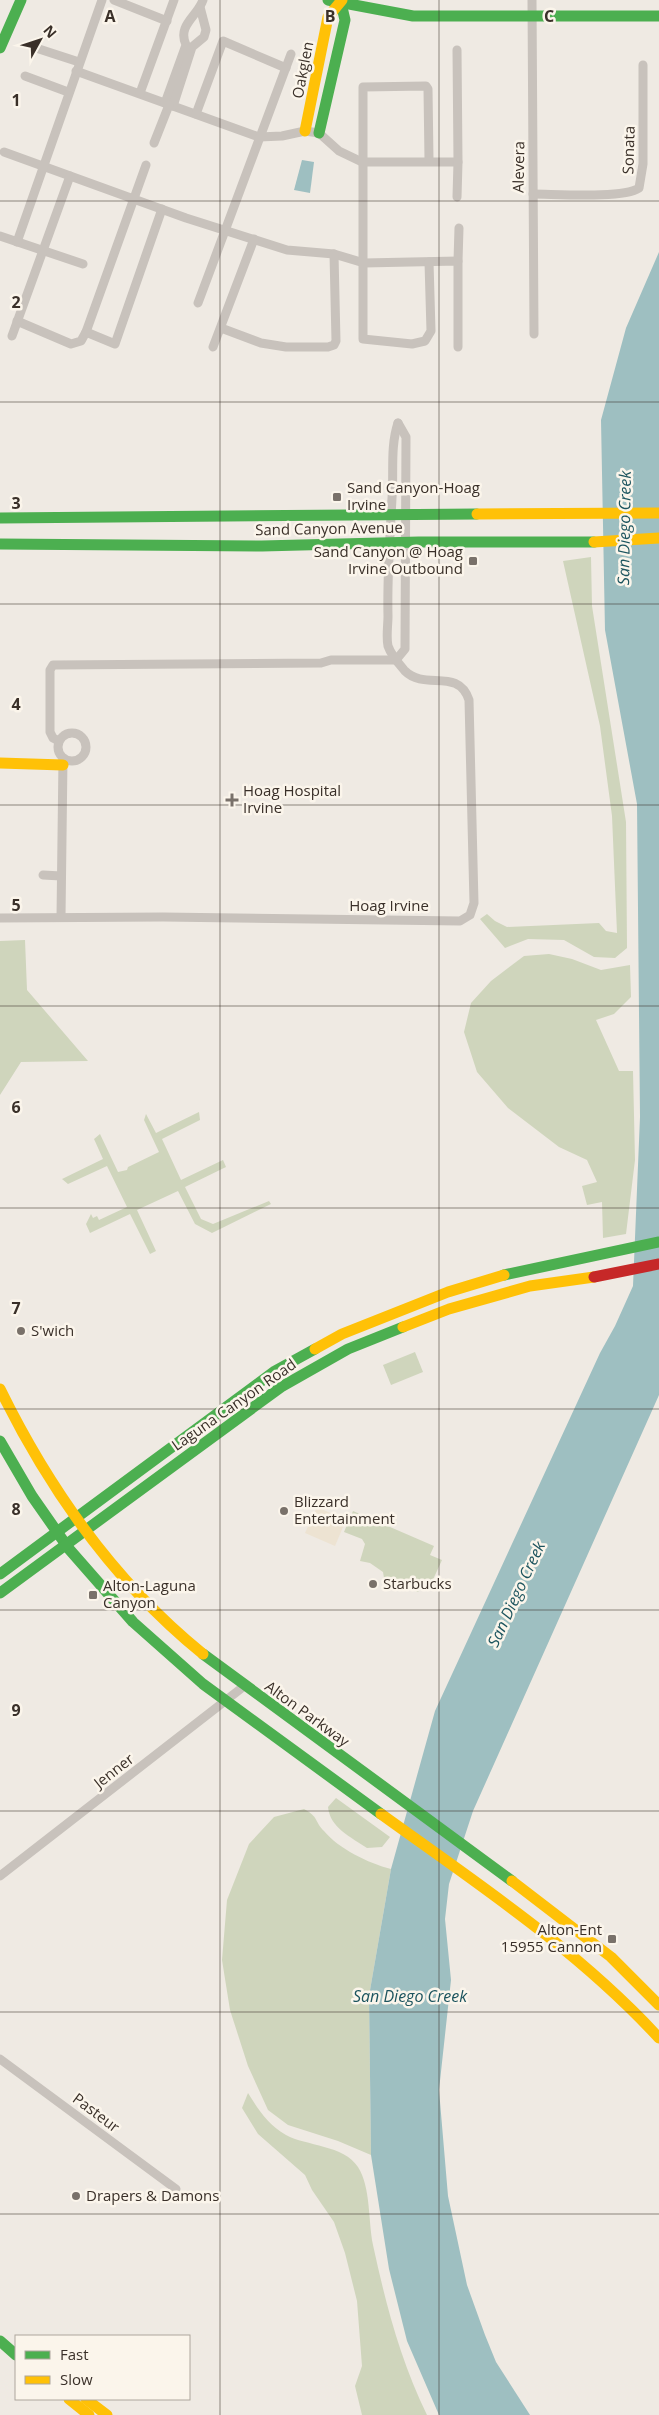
<svg xmlns="http://www.w3.org/2000/svg" width="659" height="2415" viewBox="0 0 659 2415" font-family="'Open Sans',sans-serif">
	<rect width="100%" height="100%" fill="#efeae3"/>
	<g fill="#cfd5bc">
		<polygon points="591,557 592,606 626,822 627,948 615,958 594,957 564,940 528,939 505,948 480,919 487,914 495,921 507,927 599,923 606,931 617,933 612,816 600,726 563,561"/>
		<polygon points="25,940 27,990 88,1061 21,1062 0,1095 0,941"/>
		<polygon points="549,954 572,959 601,970 630,965 631,997 614,1014 596,1020 619,1071 633,1071 635,1160 626,1234 603,1238 602,1202 587,1205 582,1186 597,1182 587,1160 559,1147 508,1108 477,1072 464,1032 471,1003 491,981 524,956"/>
		<polygon points="199,1112 200,1120 162,1139 181,1180 223,1160 226,1167 185,1187 201,1219 213,1224 269,1201 271,1204 212,1233 195,1224 178,1191 137,1210 156,1251 150,1254 130,1214 90,1233 86,1224 91,1214 93,1218 97,1216 99,1220 127,1207 107,1166 68,1184 62,1179 103,1159 94,1139 100,1134 118,1172 127,1170 128,1167 159,1152 144,1120 146,1114 156,1133"/>
		<polygon points="415,1352 423,1372 391,1385 383,1365"/>
		<polygon points="353,1511 434,1546 430,1555 442,1560 430,1586 423,1583 418,1592 384,1578 383,1572 370,1563 360,1561 365,1544 362,1539 344,1532"/>
		<path d="M 336,1798 L 390,1837 L 382,1847 L 367,1848 C 351,1837 330,1828 328,1807 Z"/>
		<path d="M 304,1809 C 319,1817 314,1821 324,1831 C 339,1849 368,1863 391,1869 L 369,1996 L 371,2155 L 338,2141 L 288,2125 L 268,2110 L 248,2066 L 230,2010 L 222,1960 L 227,1900 L 249,1844 L 274,1817 Z"/>
		<path d="M 248,2093 C 258,2109 268,2125 286,2135 C 306,2146 344,2145 358,2167 C 371,2188 368,2220 373,2245 C 386,2305 400,2359 427,2415 L 362,2415 L 355,2386 L 362,2366 L 357,2301 L 345,2253 L 334,2222 L 312,2190 L 305,2175 L 258,2134 L 242,2108 Z"/>
	</g>
	<polygon fill="#ede3d2" points="317,1507 346,1520 335,1546 305,1533"/>
	<g fill="#9ebfc1">
		<polygon points="302,160 314,162 310,193 294,190"/>
		<polygon points="659,252 659,1395 473,1811 449,1884 445,1919 451,1980 439,2090 448,2196 467,2285 485,2335 496,2362 530,2415 439,2415 407,2341 389,2269 371,2155 369,1996 391,1869 435,1711 600,1353 615,1326 633,1286 640,1117 637,804 605,630 601,420 626,328"/>
	</g>
	<g fill="none" stroke-linecap="round" stroke-linejoin="round">
		<g stroke="#c8c2bc" stroke-width="9">
			<polyline points="114,0 167,21"/>
			<polyline points="532,0 534,334"/>
			<polyline points="39,49 79,62"/>
			<polyline points="76,71 259,137 282,136 305,131 319,133 339,151 362,162 458,162 457,50"/>
			<polyline points="25,76 68,92"/>
			<polyline points="140,93 174,0"/>
			<path d="M 165,103 L 186,45 C 177,25 197,17 203,0"/>
			<polyline points="173,106 192,47 204,37 206,30 200,7"/>
			<polyline points="196,114 223,41 286,68"/>
			<polyline points="154,143 169,105"/>
			<polyline points="4,152 186,218 287,250 334,254 364,263 458,261 458,347"/>
			<polyline points="429,160 428,89 426,86 363,87 363,339 412,344 425,341 431,331 429,262"/>
			<path d="M 533,194 C 555,194 623,199 639,188 L 643,164 L 643,65"/>
			<polyline points="457,197 458,162"/>
			<polyline points="0,236 83,264"/>
			<polyline points="17,242 102,0"/>
			<polyline points="458,261 459,228"/>
			<polyline points="198,303 291,54"/>
			<polyline points="17,321 71,344 81,341 86,332 146,165"/>
			<polyline points="221,328 261,343 286,347 328,347 334,345 336,341 334,254"/>
			<polyline points="86,332 115,344 162,209"/>
			<polyline points="12,336 70,176"/>
			<polyline points="213,347 254,239"/>
			<polyline points="396,660 405,649 406,437 398,423"/>
			<circle cx="72" cy="747" r="14"/>
			<polyline points="59,741 53,738 50,732 50,670 53,665 321,663 331,660 396,660"/>
			<polyline points="43,875 61,876"/>
			<polyline points="61,917 63,758"/>
			<path d="M 0,918 L 163,917 L 460,921 L 470,915 L 474,903 L 469,700 C 458,667 425,691 405,671 C 399,664 391,655 388,646 C 386,637 388,625 388,616 C 387,576 390,537 392,498 C 394,472 390,447 398,423"/>
			<polyline points="0,1876 243,1687"/>
			<polyline points="0,2059 176,2189"/>
		</g>
		<g stroke="#4caf50" stroke-width="11">
			<polyline points="328,0 413,16 659,16"/>
			<polyline points="0,48 21,0"/>
			<polyline points="319,133 345,20 341,3"/>
			<polyline points="0,518 477,514"/>
			<polyline points="0,544 262,546 419,542 594,542"/>
			<polyline points="504,1275 659,1242"/>
			<polyline points="0,1441 32,1496 69,1549 133,1622 203,1684 381,1814"/>
			<polyline points="0,1574 275,1371 315,1349"/>
			<polyline points="0,1593 281,1387 348,1349 403,1327"/>
			<polyline points="203,1654 512,1881"/>
			<polyline points="0,2341 16,2355"/>
		</g>
		<g stroke="#ffc107" stroke-width="11">
			<polyline points="305,131 328,17 342,0"/>
			<polyline points="477,514 659,513"/>
			<polyline points="594,542 659,538"/>
			<polyline points="0,763 63,765"/>
			<polyline points="403,1327 449,1309 530,1286 594,1277"/>
			<polyline points="315,1349 342,1334 448,1292 504,1275"/>
			<path d="M 0,1389 C 50,1491 114,1582 203,1654"/>
			<path d="M 381,1814 C 478,1884 578,1950 659,2038"/>
			<polyline points="512,1881 611,1957 659,2005"/>
			<polyline points="69,2399 89,2415"/>
			<polyline points="86,2399 107,2415"/>
		</g>
		<polyline stroke="#c62828" stroke-width="11" points="594,1277 659,1264"/>
	</g>
	<path fill="none" stroke="#3a3029" stroke-width="1" stroke-opacity="0.55" d="M 220,0 L 220,2415M 439,0 L 439,2415M 0,201 L 659,201M 0,402 L 659,402M 0,604 L 659,604M 0,805 L 659,805M 0,1006 L 659,1006M 0,1208 L 659,1208M 0,1409 L 659,1409M 0,1610 L 659,1610M 0,1811 L 659,1811M 0,2012 L 659,2012M 0,2214 L 659,2214"/>
	<g fill="#79716a" stroke="#fbf5eb" stroke-width="2">
		<rect x="332" y="492" width="10" height="10" rx="2.5"/>
		<rect x="468" y="556" width="10" height="10" rx="2.5"/>
		<path d="M229.5 792.5h5v5h5v5h-5v5h-5v-5h-5v-5h5z"/>
		<circle cx="21" cy="1331" r="5"/>
		<circle cx="284" cy="1511" r="5"/>
		<circle cx="373" cy="1584" r="5"/>
		<rect x="88" y="1590" width="10" height="10" rx="2.5"/>
		<rect x="607" y="1934" width="10" height="10" rx="2.5"/>
		<circle cx="76" cy="2196" r="5"/>
	</g>
	<g text-anchor="middle" stroke-width="5" stroke-linejoin="round" paint-order="stroke">
		<g font-size="15" fill="#3a3029" stroke="#fbf5eb">
			<text transform="translate(303 70) rotate(-79)" y="5">Oakglen</text>
			<text transform="translate(629 150) rotate(-88)" y="5">Sonata</text>
			<text transform="translate(519 167) rotate(-89)" y="5">Alevera</text>
			<text transform="translate(329 529) rotate(-1)" y="5">Sand Canyon Avenue</text>
			<text x="389" y="911">Hoag Irvine</text>
			<text transform="translate(234 1405) rotate(-35)" y="5">Laguna Canyon Road</text>
			<text transform="translate(307 1714) rotate(36)" y="5">Alton Parkway</text>
			<text transform="translate(114 1771) rotate(-38)" y="5">Jenner</text>
			<text transform="translate(96 2113) rotate(37)" y="5">Pasteur</text>
		</g>
		<g font-size="15" fill="#3a3029" stroke="#fbf5eb" text-anchor="start">
			<text x="347" y="493">Sand Canyon-Hoag<tspan x="347" dy="17">Irvine</tspan></text>
			<text x="463" y="557" text-anchor="end">Sand Canyon @ Hoag<tspan x="463" dy="17">Irvine Outbound</tspan></text>
			<text x="243" y="796">Hoag Hospital<tspan x="243" dy="17">Irvine</tspan></text>
			<text x="31" y="1336">S'wich</text>
			<text x="294" y="1507">Blizzard<tspan x="294" dy="17">Entertainment</tspan></text>
			<text x="383" y="1589">Starbucks</text>
			<text x="103" y="1591">Alton-Laguna<tspan x="103" dy="17">Canyon</tspan></text>
			<text x="602" y="1935" text-anchor="end">Alton-Ent<tspan x="602" dy="17">15955 Cannon</tspan></text>
			<text x="86" y="2201">Drapers &amp; Damons</text>
		</g>
		<g font-size="16" font-style="italic" fill="#1c545e" stroke="#fbf5eb">
			<text transform="translate(624 528) rotate(-89)" y="6">San Diego Creek</text>
			<text transform="translate(516 1594) rotate(-65)" y="6">San Diego Creek</text>
			<text x="410" y="2002">San Diego Creek</text>
		</g>
	</g>
	<g font-size="16" text-anchor="middle" font-weight="bold" fill="#3a3029" stroke="#fbf5eb" stroke-width="5" stroke-linejoin="round" paint-order="stroke">
		<text x="110" y="22">A</text>
		<text x="330" y="22">B</text>
		<text x="549" y="22">C</text>
		<text x="16" y="106">1</text>
		<text x="16" y="308">2</text>
		<text x="16" y="509">3</text>
		<text x="16" y="710">4</text>
		<text x="16" y="911">5</text>
		<text x="16" y="1113">6</text>
		<text x="16" y="1314">7</text>
		<text x="16" y="1515">8</text>
		<text x="16" y="1716">9</text>
	</g>
	<rect x="15" y="2335" width="175" height="65" fill="#fbf5eb" stroke="#aea69d"/>
	<rect x="25" y="2351" width="25" height="8" fill="#4caf50" stroke="#aea69d"/>
	<text x="60" y="2360" font-size="15" fill="#3a3029">Fast</text>
	<rect x="25" y="2376" width="25" height="8" fill="#ffc107" stroke="#aea69d"/>
	<text x="60" y="2385" font-size="15" fill="#3a3029">Slow</text>
	<g transform="translate(40 40) rotate(50)" stroke="#fbf5eb" stroke-width="4" paint-order="stroke">
	<path d="M0-4L9 19L0 12L-9 19Z" fill="#3a3029"/>
	<text y="-8" font-size="14" font-weight="bold" text-anchor="middle" fill="#3a3029">N</text>
	</g>
</svg>
